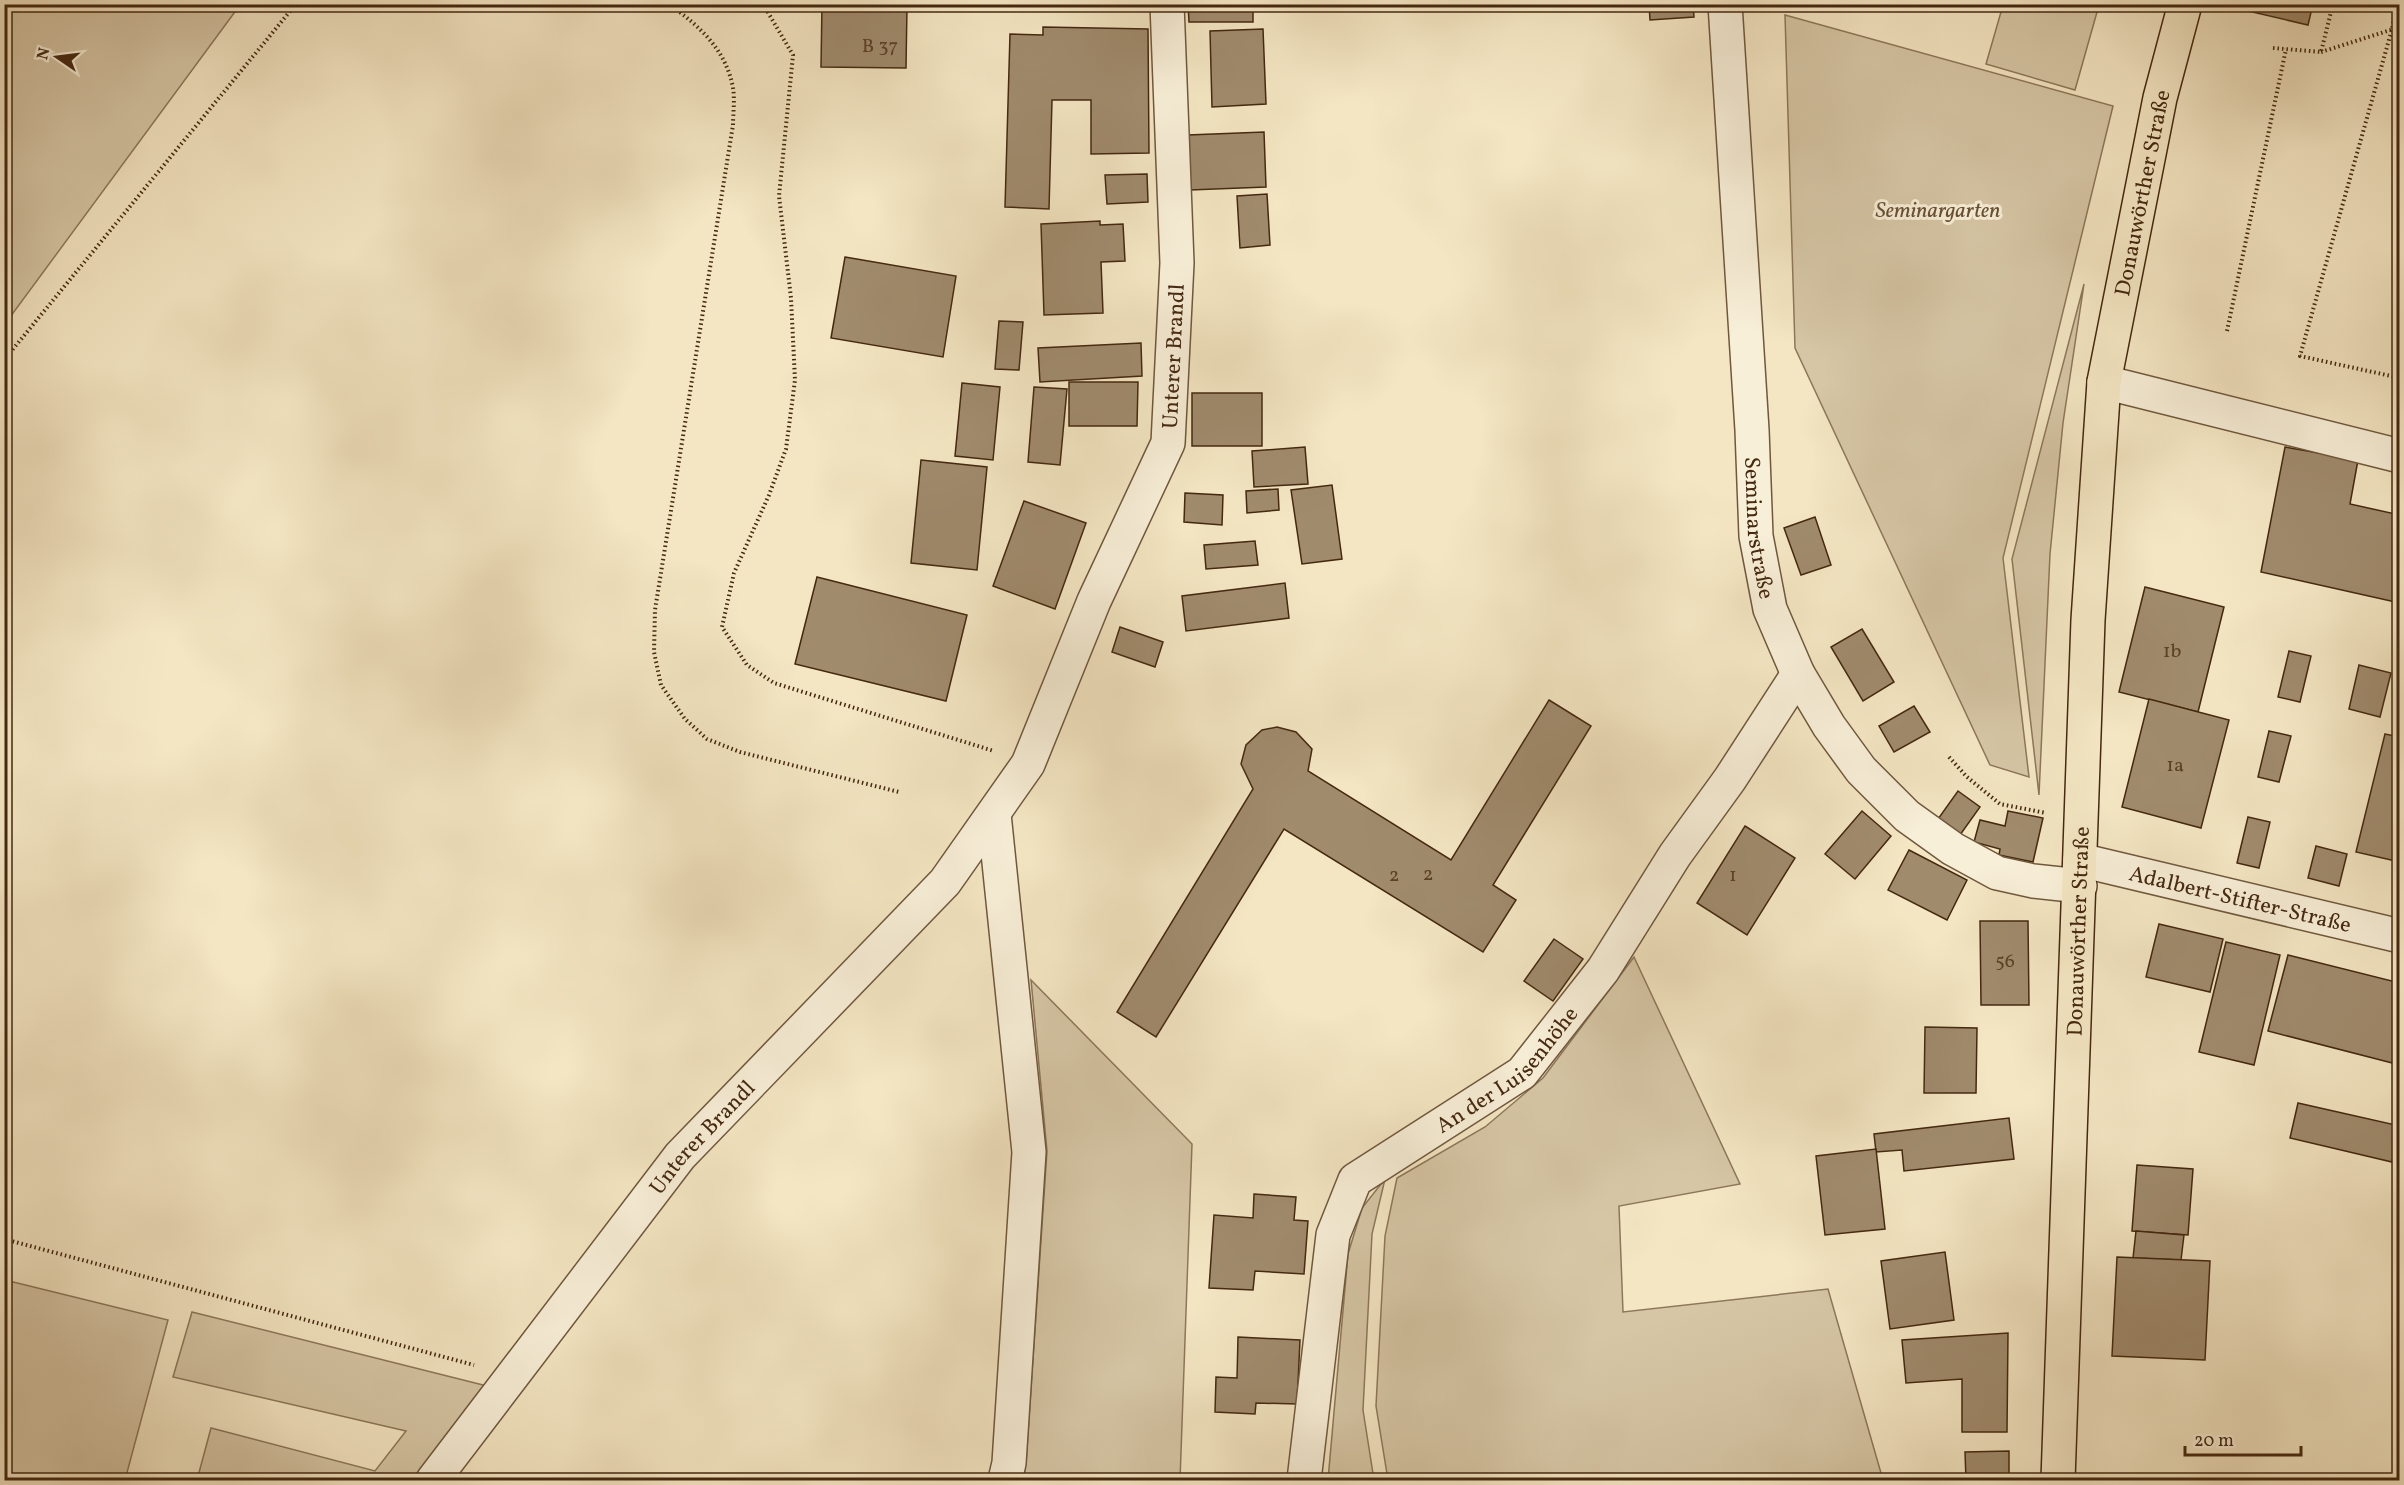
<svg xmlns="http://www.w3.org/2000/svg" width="2404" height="1485" viewBox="0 0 2404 1485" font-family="Vollkorn,serif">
	<rect width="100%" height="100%" fill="#f4e6c3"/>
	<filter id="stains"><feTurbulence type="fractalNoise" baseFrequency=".00333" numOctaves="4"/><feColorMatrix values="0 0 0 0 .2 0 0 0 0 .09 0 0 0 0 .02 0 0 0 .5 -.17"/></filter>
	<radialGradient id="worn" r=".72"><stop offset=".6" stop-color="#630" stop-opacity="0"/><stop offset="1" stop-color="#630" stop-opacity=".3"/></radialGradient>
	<g fill="#d6c6a5" stroke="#8d775a" stroke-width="1.5">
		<polygon points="5,4 240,5 5,324 4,5"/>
		<polygon points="2003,5 2099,5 2075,90 1986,64"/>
		<polygon points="1785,15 2113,106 2003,558 2029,777 1990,765 1795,348"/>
		<polygon points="2084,284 2063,423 2050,554 2039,795 2012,559"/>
		<polygon points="1634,957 1740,1184 1619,1206 1623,1312 1828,1289 1883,1480 1388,1480 1376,1406 1385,1236 1397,1178 1485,1127 1543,1078"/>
		<polygon points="1031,980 1192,1144 1180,1480 1023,1480 1026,1463 1047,1151"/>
		<polygon points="1385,1179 1372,1234 1363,1410 1374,1480 1328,1480 1348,1254 1362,1208"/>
		<polygon points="5,1280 168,1320 125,1480 5,1480"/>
		<polygon points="192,1312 491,1387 425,1480 197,1480 211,1428 375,1471 406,1431 173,1377"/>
	</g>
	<g fill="#a08b6d" stroke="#442810" stroke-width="1.5">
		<polygon points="822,4 907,6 906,68 821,67"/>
		<polygon points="1188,4 1253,4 1253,22 1189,22"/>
		<polygon points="1649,4 1693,4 1694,17 1650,20"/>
		<polygon points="2250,4 2313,4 2308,25 2248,11"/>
		<polygon points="1043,27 1148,29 1149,153 1091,154 1091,100 1052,100 1049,209 1005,207 1010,34 1043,35"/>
		<polygon points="1263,29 1266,104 1212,107 1210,31"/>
		<polygon points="1264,132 1266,187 1190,190 1188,135"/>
		<polygon points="1147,174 1148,202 1107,204 1105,175"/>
		<polygon points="1267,194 1270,245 1240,248 1237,196"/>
		<polygon points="1100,221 1100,225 1123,224 1125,261 1101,262 1103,313 1044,315 1041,224"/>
		<polygon points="845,257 956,276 943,357 831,338"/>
		<polygon points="999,321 1023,322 1019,370 995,369"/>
		<polygon points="1141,343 1142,376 1040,382 1038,348"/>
		<polygon points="1069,382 1138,382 1137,426 1069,426"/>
		<polygon points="962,383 1000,387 993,460 955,456"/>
		<polygon points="1034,387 1067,389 1060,465 1028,462"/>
		<rect x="1192" y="393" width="70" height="53"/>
		<polygon points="1305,447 1308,484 1254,487 1252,451"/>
		<polygon points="2285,447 2358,460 2350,504 2400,515 2400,603 2261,572"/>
		<polygon points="921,460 987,467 977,570 911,563"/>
		<polygon points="1332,485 1342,559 1302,564 1291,490"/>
		<polygon points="1278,489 1279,510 1247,513 1246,491"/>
		<polygon points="1185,493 1223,495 1222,525 1184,522"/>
		<polygon points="1024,501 1086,523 1055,609 993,586"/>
		<polygon points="1815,517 1831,565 1801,575 1784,528"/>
		<polygon points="1255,541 1258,565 1206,569 1204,545"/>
		<polygon points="817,577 967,615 946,701 795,664"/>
		<polygon points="1285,583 1289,618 1186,631 1182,596"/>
		<polygon points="2145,587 2224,607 2198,712 2119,692"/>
		<polygon points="1120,627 1163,642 1155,667 1112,652"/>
		<polygon points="1862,629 1894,682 1863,701 1831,647"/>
		<polygon points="2289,651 2311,656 2300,702 2278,697"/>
		<polygon points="2359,665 2391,673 2380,717 2349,709"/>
		<polygon points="2149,699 2229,720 2201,828 2122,807"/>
		<polygon points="1549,700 1591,726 1493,885 1516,900 1483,952 1284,829 1156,1037 1117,1012 1253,789 1241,764 1246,745 1262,730 1277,727 1296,732 1312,749 1308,771 1451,860"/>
		<polygon points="1914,706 1930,732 1894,752 1879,726"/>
		<polygon points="2269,731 2291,736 2279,782 2258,777"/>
		<polygon points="2385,734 2400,737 2400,862 2356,852"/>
		<polygon points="1958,791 1980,807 1960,835 1938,819"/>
		<polygon points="1862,811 1891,836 1855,879 1825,854"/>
		<polygon points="2008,811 2043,818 2033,862 1999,855 2000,849 1974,842 1980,820 2005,826"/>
		<polygon points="2248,817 2270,822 2259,868 2237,863"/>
		<polygon points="1745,826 1795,858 1747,935 1697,903"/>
		<polygon points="2316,846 2347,854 2339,886 2308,878"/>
		<polygon points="1909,850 1967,880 1947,920 1888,890"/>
		<polygon points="1980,921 2028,921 2029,1005 1981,1005"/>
		<polygon points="2159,924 2223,939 2210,992 2146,977"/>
		<polygon points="1554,939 1583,959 1553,1001 1524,981"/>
		<polygon points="2226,942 2280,955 2254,1065 2199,1052"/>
		<polygon points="2288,955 2400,983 2400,1065 2268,1031"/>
		<polygon points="1925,1027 1977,1028 1976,1093 1924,1093"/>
		<polygon points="2298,1103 2400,1126 2392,1162 2290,1138"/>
		<polygon points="2009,1118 2014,1159 1904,1171 1902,1150 1876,1152 1874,1134"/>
		<polygon points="1876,1149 1885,1229 1825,1235 1816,1156"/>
		<polygon points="2137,1165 2193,1169 2188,1235 2132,1231"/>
		<polygon points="1254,1194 1296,1197 1294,1220 1308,1221 1304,1274 1255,1271 1253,1290 1209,1288 1214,1215 1253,1218"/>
		<polygon points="2136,1231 2184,1235 2181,1260 2133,1258"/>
		<polygon points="1945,1252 1954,1320 1890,1329 1881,1261"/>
		<polygon points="2117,1257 2210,1261 2205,1360 2112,1356"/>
		<polygon points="2008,1333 2007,1432 1962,1432 1962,1379 1906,1383 1902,1340"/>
		<polygon points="1238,1337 1300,1340 1297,1404 1256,1403 1255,1414 1215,1412 1216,1377 1237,1378"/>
		<polygon points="2009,1451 2009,1480 1966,1480 1965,1452"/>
	</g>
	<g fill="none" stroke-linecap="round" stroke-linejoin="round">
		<defs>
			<g id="minor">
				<path id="s1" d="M 1725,4 L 1752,430 L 1756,536 L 1770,609 L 1798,674 L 1829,726 L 1861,770 L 1907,816 L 1953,849 L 1997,873 L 2033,881 L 2080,886"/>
				<polyline points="2104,382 2400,456"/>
				<polyline points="994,814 1029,1152 1009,1463 1005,1480"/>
				<path id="s2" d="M 2080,860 L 2400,936"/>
				<path id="s3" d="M 433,1480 L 680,1156 L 945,882 L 1028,764 L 1094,601 L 1168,443 L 1177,263 L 1167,4"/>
				<path id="s4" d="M 1304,1480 L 1333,1235 L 1355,1180 L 1522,1073 L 1603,970 L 1675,855 L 1730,779 L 1798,674"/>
			</g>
			<g id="major">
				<path id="s5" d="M 2058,1480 L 2088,620 L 2104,382 L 2160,98 L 2185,4"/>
			</g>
		</defs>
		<use href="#minor" stroke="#70583d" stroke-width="36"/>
		<use href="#major" stroke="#442810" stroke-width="36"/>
		<g stroke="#442810" stroke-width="4" stroke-dasharray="1.5 3" stroke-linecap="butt">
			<path d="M 669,4 C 699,26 726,49 733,88 C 735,99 733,114 733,125 L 655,610 L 654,652 L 661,685 L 685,719 L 707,739 L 740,752 L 899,792"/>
			<polyline points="763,4 793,55 779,196 791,298 795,380 786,449 769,495 734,573 722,627 747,665 774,683 994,751"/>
			<polyline points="2396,4 2392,29 2300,356 2400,378"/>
			<polyline points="2273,48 2321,52 2333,4"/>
			<polyline points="2321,52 2400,27"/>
			<polyline points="2227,331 2286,49"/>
			<polyline points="4,360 296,4"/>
			<polyline points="1949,757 1967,777 2000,804 2046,813"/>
			<polyline points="4,1239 474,1365"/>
		</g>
		<use href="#minor" stroke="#f8efd8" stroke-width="33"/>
		<use href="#major" stroke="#f4e6c3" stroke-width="33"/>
	</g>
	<g text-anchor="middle" stroke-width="6" stroke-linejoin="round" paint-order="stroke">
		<g font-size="20" fill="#5b4127">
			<text x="880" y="52">B 37</text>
			<text x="2172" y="657">1b</text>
			<text x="2175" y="771">1a</text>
			<text x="1428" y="880">2</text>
			<text x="1394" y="881">2</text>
			<text x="1733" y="881">1</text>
			<text x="2005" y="967">56</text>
		</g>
		<g font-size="22" fill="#442810" stroke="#f8efd8">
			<text dy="8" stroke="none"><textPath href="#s5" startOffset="1292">Donauwörther Straße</textPath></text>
			<text dy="8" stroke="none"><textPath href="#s3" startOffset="1370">Unterer Brandl</textPath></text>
			<text dy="8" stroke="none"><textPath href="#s1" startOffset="525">Seminarstraße</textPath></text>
			<text dy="8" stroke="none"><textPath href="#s2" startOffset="165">Adalbert-Stifter-Straße</textPath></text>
			<text dy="8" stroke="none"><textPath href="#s5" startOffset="549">Donauwörther Straße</textPath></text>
			<text dy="8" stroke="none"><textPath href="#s4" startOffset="495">An der Luisenhöhe</textPath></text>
			<text dy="8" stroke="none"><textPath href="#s3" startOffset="436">Unterer Brandl</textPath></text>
		</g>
		<g font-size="22" font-style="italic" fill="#685035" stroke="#f8efd8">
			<text x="1938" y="217">Seminargarten</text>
		</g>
	</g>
	<rect width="2404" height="1485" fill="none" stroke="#f4e6c3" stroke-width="24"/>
	<rect x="6" y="6" width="2392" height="1473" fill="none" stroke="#442810" stroke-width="3"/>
	<rect x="12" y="12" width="2380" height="1461" fill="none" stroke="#442810" stroke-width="1.5"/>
	<g transform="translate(57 57) rotate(284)" stroke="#f8efd8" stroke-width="4.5" paint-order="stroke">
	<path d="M0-4.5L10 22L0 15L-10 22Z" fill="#442810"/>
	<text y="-9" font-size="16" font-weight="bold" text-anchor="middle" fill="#442810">N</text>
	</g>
	<path d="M2185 1446v9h116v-9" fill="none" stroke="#442810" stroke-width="3"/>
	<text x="2194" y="1446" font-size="18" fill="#442810" stroke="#f8efd8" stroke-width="4.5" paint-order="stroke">20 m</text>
	<rect width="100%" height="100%" filter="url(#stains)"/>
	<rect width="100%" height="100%" fill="url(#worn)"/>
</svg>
